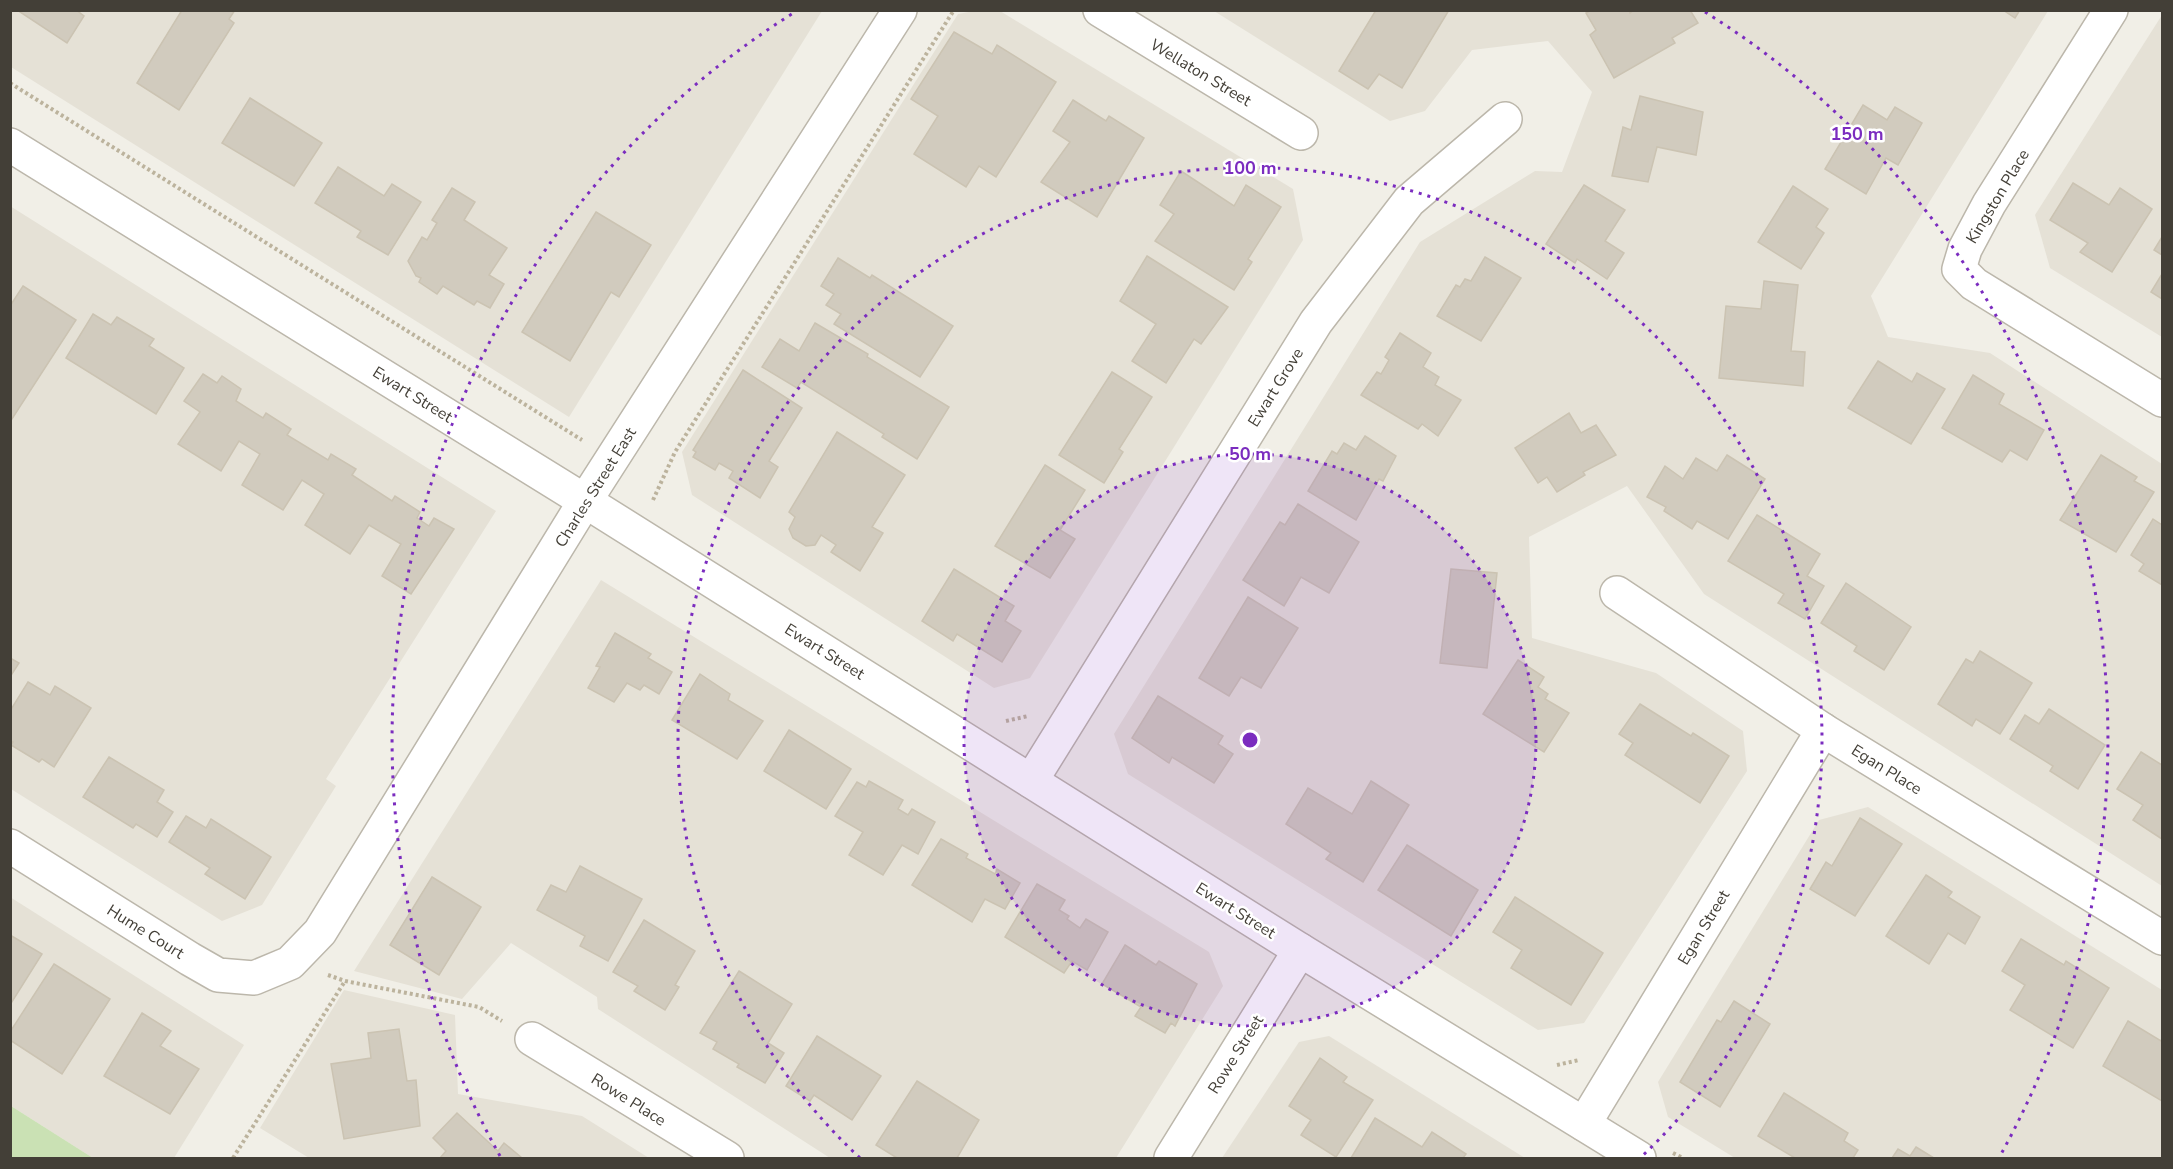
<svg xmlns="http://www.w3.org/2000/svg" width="2173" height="1169" viewBox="0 0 2173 1169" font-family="'Nunito Sans',sans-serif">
	<rect width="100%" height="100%" fill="#f1efe7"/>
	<g fill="#e5e1d6">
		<polygon points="10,11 822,11 569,417 11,67"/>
		<polygon points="974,11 1000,11 1293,189 1303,240 1030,678 994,688 692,495 682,452 958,14"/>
		<polygon points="1214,11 2048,11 1871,296 1888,337 1990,353 2162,464 2162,886 1704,594 1627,486 1529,537 1532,638 1656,673 1743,731 1747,771 1584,1023 1538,1030 1128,774 1114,734 1420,242 1535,171 1562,172 1592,92 1548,41 1472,50 1425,111 1390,121"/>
		<polygon points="2162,15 2162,337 2050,268 2035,215"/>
		<polygon points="10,206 496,511 326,779 336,786 262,905 222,921 11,789"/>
		<polygon points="601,580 1209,952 1223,986 1116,1158 830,1158 598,1009 597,997 511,943 462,999 354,971"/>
		<polygon points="1868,807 2162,990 2162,1158 1735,1158 1668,1117 1658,1082 1819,820"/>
		<polygon points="10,897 244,1045 174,1158 93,1158 11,1106"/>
		<polygon points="344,990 455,1015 458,1094 582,1116 649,1158 309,1158 260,1128"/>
		<polygon points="1329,1036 1525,1158 1222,1158 1299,1042"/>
	</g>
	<polygon fill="#cae1b4" points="11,1106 93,1158 11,1158"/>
	<g fill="#d1cbbe" stroke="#cbc3b2" stroke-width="1.5">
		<polygon points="17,10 76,10 84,16 67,43"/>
		<polygon points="182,10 235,10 229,19 234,23 179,110 137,83"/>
		<polygon points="1376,10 1449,10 1402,88 1379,74 1368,89 1339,71"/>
		<polygon points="1591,10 1629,10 1630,13 1634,10 1690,10 1698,23 1672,38 1675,43 1614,78 1590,35 1596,30 1586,13"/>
		<polygon points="2003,10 2020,10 2015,18"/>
		<polygon points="954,32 992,54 997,45 1056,82 996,177 979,166 966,187 914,154 938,116 911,99"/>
		<polygon points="1640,96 1703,112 1696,155 1657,147 1648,182 1612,176 1623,127 1631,130"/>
		<polygon points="250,98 322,143 294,186 222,143"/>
		<polygon points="1073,100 1106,121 1109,116 1144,138 1097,217 1041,182 1070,142 1053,131"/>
		<polygon points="1863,105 1887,120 1895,107 1922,123 1898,165 1886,158 1866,194 1825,169"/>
		<polygon points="338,167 384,196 392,184 421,202 388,255 357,237 361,231 315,203"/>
		<polygon points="1181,171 1234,206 1246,185 1281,207 1248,259 1252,262 1234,290 1155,241 1174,214 1160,205"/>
		<polygon points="2073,183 2109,205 2120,188 2152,209 2112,272 2080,252 2088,243 2050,220"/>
		<polygon points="1584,185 1625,210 1605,241 1624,253 1607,279 1577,259 1575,263 1546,244"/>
		<polygon points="1793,186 1828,209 1816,227 1824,233 1801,269 1758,242"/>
		<polygon points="452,188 475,202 464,220 507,248 489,275 504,284 490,308 477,301 474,305 443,286 437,294 419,282 421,278 416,276 408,261 422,237 427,240 437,223 432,220"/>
		<polygon points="596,212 651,245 619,297 611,292 570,361 522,332"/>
		<polygon points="2162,237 2162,255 2154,250"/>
		<polygon points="1147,256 1228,307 1201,344 1194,339 1166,383 1132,361 1156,324 1120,301"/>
		<polygon points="1485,257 1521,278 1481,341 1437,316 1456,285 1460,287 1465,279 1471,281"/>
		<polygon points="838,258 870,278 872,275 953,326 920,377 834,324 841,314 826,305 834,294 821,286"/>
		<polygon points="2162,274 2162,299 2151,292"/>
		<polygon points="1764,281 1798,285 1791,351 1805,352 1803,386 1719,378 1726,306 1761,309"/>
		<polygon points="23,286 76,320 10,422 10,306"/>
		<polygon points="93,314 111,325 117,317 154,339 149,346 184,368 156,414 66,358"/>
		<polygon points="815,323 868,354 867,357 949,407 917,459 882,437 884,434 801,382 797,388 762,367 780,339 799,351"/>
		<polygon points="1400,333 1431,353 1423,367 1439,377 1435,385 1461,400 1438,436 1422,424 1418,429 1361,395 1377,372 1381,374 1389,360 1385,357"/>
		<polygon points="1878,361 1912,382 1917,373 1945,389 1911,444 1848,408"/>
		<polygon points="743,370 802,408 769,461 778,467 760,498 729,478 733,471 719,463 715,470 693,457 696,452 693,450"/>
		<polygon points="1112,372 1152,397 1119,449 1123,452 1104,483 1059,455"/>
		<polygon points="203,374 217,383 222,376 241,389 236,401 263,418 266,413 291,429 287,435 328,460 331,454 356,469 352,475 392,501 395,496 420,512 417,518 429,526 434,518 454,529 411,594 382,576 401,544 369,525 350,554 305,525 324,494 302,480 283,510 242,485 260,454 239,441 221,471 178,444 200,412 184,401"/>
		<polygon points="1973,375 2004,394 1999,404 2044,430 2027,460 2010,450 2002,462 1942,428"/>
		<polygon points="1569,413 1581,433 1596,425 1616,455 1583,472 1585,475 1557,492 1547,477 1538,483 1515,448"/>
		<polygon points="837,432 905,475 872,527 883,533 860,571 831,552 836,545 821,535 815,545 806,546 793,538 789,529 795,517 789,512"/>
		<polygon points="1365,436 1396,456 1383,481 1379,479 1356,520 1308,491 1332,451 1337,454 1344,443 1356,450"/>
		<polygon points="1727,455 1765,479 1728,539 1697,521 1692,529 1664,511 1666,507 1647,497 1665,466 1683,479 1696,458 1717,471"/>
		<polygon points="2101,455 2137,477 2134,481 2154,492 2116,552 2060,520"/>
		<polygon points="1045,465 1085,490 1060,530 1075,539 1050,578 995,546"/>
		<polygon points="1298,504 1359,542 1329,593 1301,577 1284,606 1243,580 1280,522 1285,525"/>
		<polygon points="1757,515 1820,554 1807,576 1824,586 1805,619 1778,603 1784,594 1728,561"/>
		<polygon points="2153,519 2162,525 2162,585 2139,571 2144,564 2131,555"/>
		<polygon points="954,569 1014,606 1005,621 1021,631 1002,662 957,634 953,641 922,621"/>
		<polygon points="1451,569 1497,573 1487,668 1440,663"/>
		<polygon points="1846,583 1911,627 1884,670 1854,651 1857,646 1821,623"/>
		<polygon points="1248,597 1298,628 1261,688 1241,677 1229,696 1199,678"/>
		<polygon points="615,633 651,654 648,658 672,672 659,694 644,685 640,690 627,683 614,702 588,688 600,667 596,666"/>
		<polygon points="1980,651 2032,683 2000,734 1976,719 1972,726 1938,704 1966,659 1973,663"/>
		<polygon points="10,658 19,663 10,677"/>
		<polygon points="1518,660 1544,677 1538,687 1548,694 1545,699 1569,713 1544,752 1483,714"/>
		<polygon points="700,674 730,694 728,700 763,721 737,759 672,720"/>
		<polygon points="28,682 50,695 55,686 91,708 54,767 42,759 39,762 11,745 13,742 10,740 10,711"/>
		<polygon points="1158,696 1223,736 1218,744 1233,754 1214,783 1172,757 1169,763 1132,738"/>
		<polygon points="1640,704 1691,736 1693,733 1729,756 1700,803 1625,755 1633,743 1619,734"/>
		<polygon points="2049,709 2105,745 2078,789 2050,771 2053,766 2010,739 2025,715 2039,724"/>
		<polygon points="789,730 851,769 826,809 764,771"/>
		<polygon points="2141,752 2162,765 2162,839 2133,820 2143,805 2117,789"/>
		<polygon points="109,757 164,790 157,802 173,812 157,837 136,824 133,828 83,797"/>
		<polygon points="869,781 903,800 898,809 908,815 912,809 935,822 918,854 902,845 883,875 849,855 863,832 835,816 857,782 866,787"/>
		<polygon points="1371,781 1409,805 1363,882 1326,859 1331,853 1286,824 1308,788 1352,814"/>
		<polygon points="186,816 206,828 211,819 271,857 245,899 205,874 210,868 169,842"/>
		<polygon points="1860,818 1902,844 1855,916 1810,889 1826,862 1832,866"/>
		<polygon points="941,839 968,854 966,858 995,874 997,869 1020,883 1005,909 985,899 972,922 912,885"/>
		<polygon points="1407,845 1478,890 1451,936 1378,890"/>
		<polygon points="580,866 642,899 608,961 580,946 585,936 537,910 551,885 566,892"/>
		<polygon points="1926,875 1952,892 1948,897 1980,917 1965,944 1948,933 1929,964 1886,936"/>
		<polygon points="432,877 481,907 439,975 390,945"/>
		<polygon points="1037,884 1065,900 1059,910 1069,916 1067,919 1080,928 1086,919 1108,932 1087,970 1072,961 1064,973 1005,937"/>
		<polygon points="1515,897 1603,953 1571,1005 1511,968 1522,950 1493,932"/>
		<polygon points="644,920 695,951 675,985 679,987 665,1010 634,991 638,986 613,972"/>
		<polygon points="10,935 42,954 10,1005"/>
		<polygon points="2021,939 2064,965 2066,961 2109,988 2073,1048 2010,1010 2025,985 2002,971"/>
		<polygon points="1125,945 1156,965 1159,961 1197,984 1175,1026 1171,1023 1165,1033 1135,1016 1141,1007 1102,984"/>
		<polygon points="54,964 110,999 62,1074 10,1040 10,1032"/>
		<polygon points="739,971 792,1004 768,1043 784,1053 765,1083 737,1067 739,1064 713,1049 717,1042 700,1033"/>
		<polygon points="1734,1001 1770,1024 1720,1107 1680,1082 1717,1020 1721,1022"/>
		<polygon points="142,1013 171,1031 160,1046 199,1069 170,1114 104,1076"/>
		<polygon points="2128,1021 2161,1041 2162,1039 2162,1101 2103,1066"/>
		<polygon points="399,1029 407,1081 416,1080 420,1126 344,1139 331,1064 371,1058 368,1033"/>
		<polygon points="817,1036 881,1076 852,1120 814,1095 810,1101 786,1086"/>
		<polygon points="1320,1058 1347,1077 1343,1082 1373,1100 1336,1157 1301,1135 1311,1120 1289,1106"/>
		<polygon points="917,1081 979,1120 957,1158 897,1158 876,1145"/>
		<polygon points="1784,1093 1848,1133 1844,1141 1858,1150 1853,1158 1795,1158 1758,1136"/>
		<polygon points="457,1113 498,1151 504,1143 522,1158 440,1158 446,1151 433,1138"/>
		<polygon points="1375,1118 1422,1147 1432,1132 1466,1154 1463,1158 1351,1158"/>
		<polygon points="1916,1147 1934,1158 1892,1158 1898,1149 1910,1156"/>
	</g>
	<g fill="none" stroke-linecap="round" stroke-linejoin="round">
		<defs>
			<g id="minor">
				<polyline points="1100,10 1301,133"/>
				<polyline points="2111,10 1989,204 1965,249 1959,269 1974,284 2162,400"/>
				<polyline points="10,145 585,501 1300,950 1639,1158"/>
				<polyline points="1617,593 1823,730 2162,938"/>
				<polyline points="1031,781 1316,322 1409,201 1505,119"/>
				<polyline points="10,846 190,959 218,975 254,978 290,963 320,932 585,501 900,10"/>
				<polyline points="532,1039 727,1158"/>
				<polyline points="1584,1124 1823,730"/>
				<polyline points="1171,1158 1300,950"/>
			</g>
		</defs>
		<use href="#minor" stroke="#bcb7ab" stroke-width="36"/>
		<g stroke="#bcb39d" stroke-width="4" stroke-dasharray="3 3" stroke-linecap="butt">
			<polyline points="10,83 582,440"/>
			<polyline points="653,500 675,452 954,10"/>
			<polyline points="1006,721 1028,716"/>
			<polyline points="328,975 345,981 479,1007 502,1021"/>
			<polyline points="1557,1065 1579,1060"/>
			<polyline points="1673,1153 1683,1158"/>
			<polyline points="233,1158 345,981"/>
		</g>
		<use href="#minor" stroke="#fff" stroke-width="33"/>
	</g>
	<circle cx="1250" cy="740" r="286" fill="#7b2cbf" fill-opacity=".12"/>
	<g fill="none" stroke="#7b2cbf" stroke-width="3" stroke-dasharray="3 6">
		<circle cx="1250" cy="740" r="286"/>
		<path d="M860 1158A572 572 0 1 1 1640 1158"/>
		<path d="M500 1156A858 858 0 0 1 795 12M1705 12A858 858 0 0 1 2000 1156"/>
	</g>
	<g text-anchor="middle" stroke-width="5" stroke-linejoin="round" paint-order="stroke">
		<g font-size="16" fill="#433f37" stroke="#fff">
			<text transform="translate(1201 72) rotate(31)" y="6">Wellaton Street</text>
			<text transform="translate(1997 196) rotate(-59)" y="6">Kingston Place</text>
			<text transform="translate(1275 387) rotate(-58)" y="6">Ewart Grove</text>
			<text transform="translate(413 394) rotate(32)" y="6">Ewart Street</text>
			<text transform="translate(595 487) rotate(-58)" y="6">Charles Street East</text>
			<text transform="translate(825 651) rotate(32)" y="6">Ewart Street</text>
			<text transform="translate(1887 769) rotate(32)" y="6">Egan Place</text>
			<text transform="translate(1236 910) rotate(32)" y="6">Ewart Street</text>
			<text transform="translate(1703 927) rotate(-59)" y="6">Egan Street</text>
			<text transform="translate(146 931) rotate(32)" y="6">Hume Court</text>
			<text transform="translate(1235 1054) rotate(-58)" y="6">Rowe Street</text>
			<text transform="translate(629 1099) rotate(32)" y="6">Rowe Place</text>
		</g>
	</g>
	<circle cx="1250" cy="740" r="9" fill="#7b2cbf" stroke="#fff" stroke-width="3"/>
	<g font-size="18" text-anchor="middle" font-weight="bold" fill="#7b2cbf" stroke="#fff" stroke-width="5" stroke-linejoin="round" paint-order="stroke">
		<text x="1857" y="140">150 m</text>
		<text x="1250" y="174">100 m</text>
		<text x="1250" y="460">50 m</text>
	</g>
	<rect width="2173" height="1169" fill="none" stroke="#433f37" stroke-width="24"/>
</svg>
